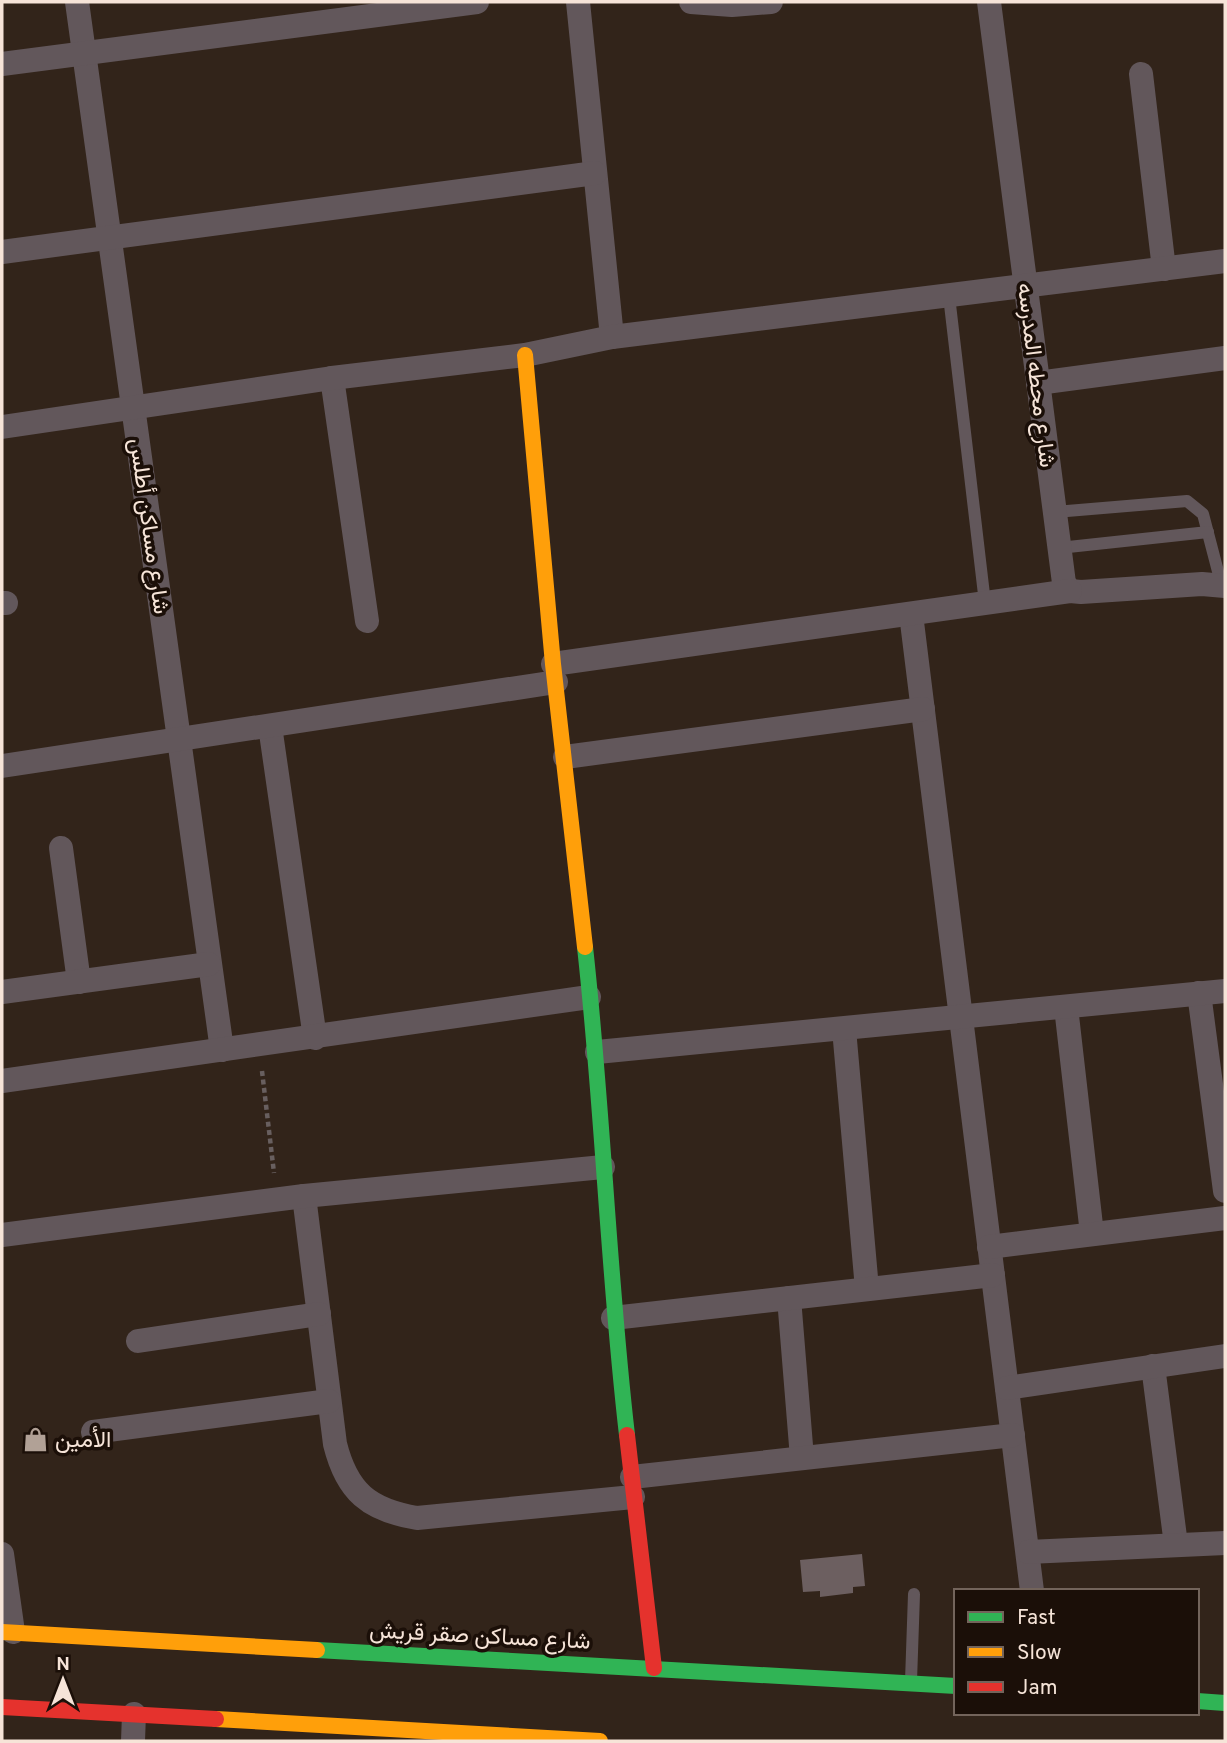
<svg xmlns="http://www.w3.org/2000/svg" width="1227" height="1743" viewBox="0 0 1227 1743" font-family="Overpass,Vazirmatn,sans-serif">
	<rect width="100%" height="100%" fill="#32241a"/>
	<polygon fill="#6c5f60" points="862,1554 865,1586 853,1587 853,1593 820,1597 820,1591 803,1592 800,1560"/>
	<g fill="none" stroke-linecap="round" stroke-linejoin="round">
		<polyline stroke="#685f5f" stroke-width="4.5" stroke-dasharray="5 3.5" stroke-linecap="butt" points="262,1071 274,1173"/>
		<g stroke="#62575b" stroke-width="12">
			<polyline points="949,296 985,603"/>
			<polyline points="1055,512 1187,501 1203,514 1221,583"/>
			<polyline points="1059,548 1208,532"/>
			<polyline points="911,1681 914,1594"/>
		</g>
		<g stroke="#62575b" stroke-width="24">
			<polyline points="77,2 222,1050"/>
			<polyline points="578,2 612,337"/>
			<polyline points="691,2 732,5 771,2"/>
			<polyline points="989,2 1064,583 1070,591 1081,592 1202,584 1225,586"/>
			<polyline points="2,64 477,2"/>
			<polyline points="1141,74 1164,269"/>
			<polyline points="2,252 595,173"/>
			<polyline points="332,378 367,621"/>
			<polyline points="1038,383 1225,358"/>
			<polyline points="2,427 332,378 525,355 612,337 1225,261"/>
			<polyline points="2,603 6,603"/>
			<polyline points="911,614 1032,1591"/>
			<polyline points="553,664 1070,591"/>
			<polyline points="270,726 315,1038"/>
			<polyline points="565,757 923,709"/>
			<polyline points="2,766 556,682"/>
			<polyline points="61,848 79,982"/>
			<polyline points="2,992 209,964"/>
			<polyline points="1199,993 1225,1191"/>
			<polyline points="1066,1007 1092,1234"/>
			<polyline points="844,1029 867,1289"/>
			<polyline points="597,1052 1225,991"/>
			<polyline points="2,1081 589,997"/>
			<path d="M 304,1196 L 335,1444 C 347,1492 369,1510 417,1518 L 633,1497"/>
			<polyline points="2,1235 304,1196 603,1167"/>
			<polyline points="989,1247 1225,1218"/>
			<polyline points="789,1298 802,1458"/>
			<polyline points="613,1318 993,1275"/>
			<polyline points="138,1341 319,1314"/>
			<polyline points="1153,1366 1176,1545"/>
			<polyline points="1007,1388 1225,1356"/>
			<polyline points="93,1432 329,1401"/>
			<polyline points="632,1477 1013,1435"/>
			<polyline points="1028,1552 1225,1543"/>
			<polyline points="2,1554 13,1632"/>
			<polyline points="133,1741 134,1714"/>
		</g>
		<g stroke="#30b455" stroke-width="16">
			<path d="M 585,947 C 603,1109 608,1272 627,1435"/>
			<polyline points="317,1650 956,1686"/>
			<polyline points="1197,1701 1225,1703"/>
		</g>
		<g stroke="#ff9f0a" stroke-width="16">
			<polyline points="525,355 553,664 585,947"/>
			<polyline points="2,1632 317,1650"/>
			<polyline points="216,1719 600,1741"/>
		</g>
		<g stroke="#e5322d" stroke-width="16">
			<polyline points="627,1435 654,1668"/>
			<polyline points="2,1707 216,1719"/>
		</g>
	</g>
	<defs>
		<symbol id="shop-bare" viewBox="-9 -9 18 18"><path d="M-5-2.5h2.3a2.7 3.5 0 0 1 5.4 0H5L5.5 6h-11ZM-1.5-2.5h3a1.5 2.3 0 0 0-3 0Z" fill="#b1a196" stroke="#1b0f08" stroke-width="2.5" paint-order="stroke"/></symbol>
	</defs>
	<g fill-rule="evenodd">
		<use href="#shop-bare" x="18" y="1422" width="35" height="35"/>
	</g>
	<g text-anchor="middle" stroke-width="7" stroke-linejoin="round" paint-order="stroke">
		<g font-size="23" fill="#f6e4d8" stroke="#1b0f08">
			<text transform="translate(1037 375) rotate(83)" y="8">شارع محطه المدرسه</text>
			<text transform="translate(150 526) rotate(82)" y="8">شارع مساكن أطلس</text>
			<text transform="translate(480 1635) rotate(3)" y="8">شارع مساكن صقر قريش</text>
		</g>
		<g font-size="23" fill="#f6e4d8" stroke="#1b0f08" text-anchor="start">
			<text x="55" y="1447">الأمين</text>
		</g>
	</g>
	<rect width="1227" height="1743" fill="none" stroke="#f6e4d8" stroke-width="7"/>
	<rect x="954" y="1589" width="245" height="126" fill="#1b0f08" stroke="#73645b" stroke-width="2"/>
	<rect x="968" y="1612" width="35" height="10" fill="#30b455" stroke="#73645b" stroke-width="2"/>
	<text x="1017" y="1624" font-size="21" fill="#f6e4d8">Fast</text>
	<rect x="968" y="1647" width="35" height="10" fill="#ff9f0a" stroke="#73645b" stroke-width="2"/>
	<text x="1017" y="1659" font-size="21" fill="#f6e4d8">Slow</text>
	<rect x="968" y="1682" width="35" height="10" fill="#e5322d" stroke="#73645b" stroke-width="2"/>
	<text x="1017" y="1694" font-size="21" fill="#f6e4d8">Jam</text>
	<g transform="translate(63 1680)" stroke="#1b0f08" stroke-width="5" paint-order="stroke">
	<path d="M0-5L12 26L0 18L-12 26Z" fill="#f6e4d8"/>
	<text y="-10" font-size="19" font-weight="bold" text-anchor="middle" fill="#f6e4d8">N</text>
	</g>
</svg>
